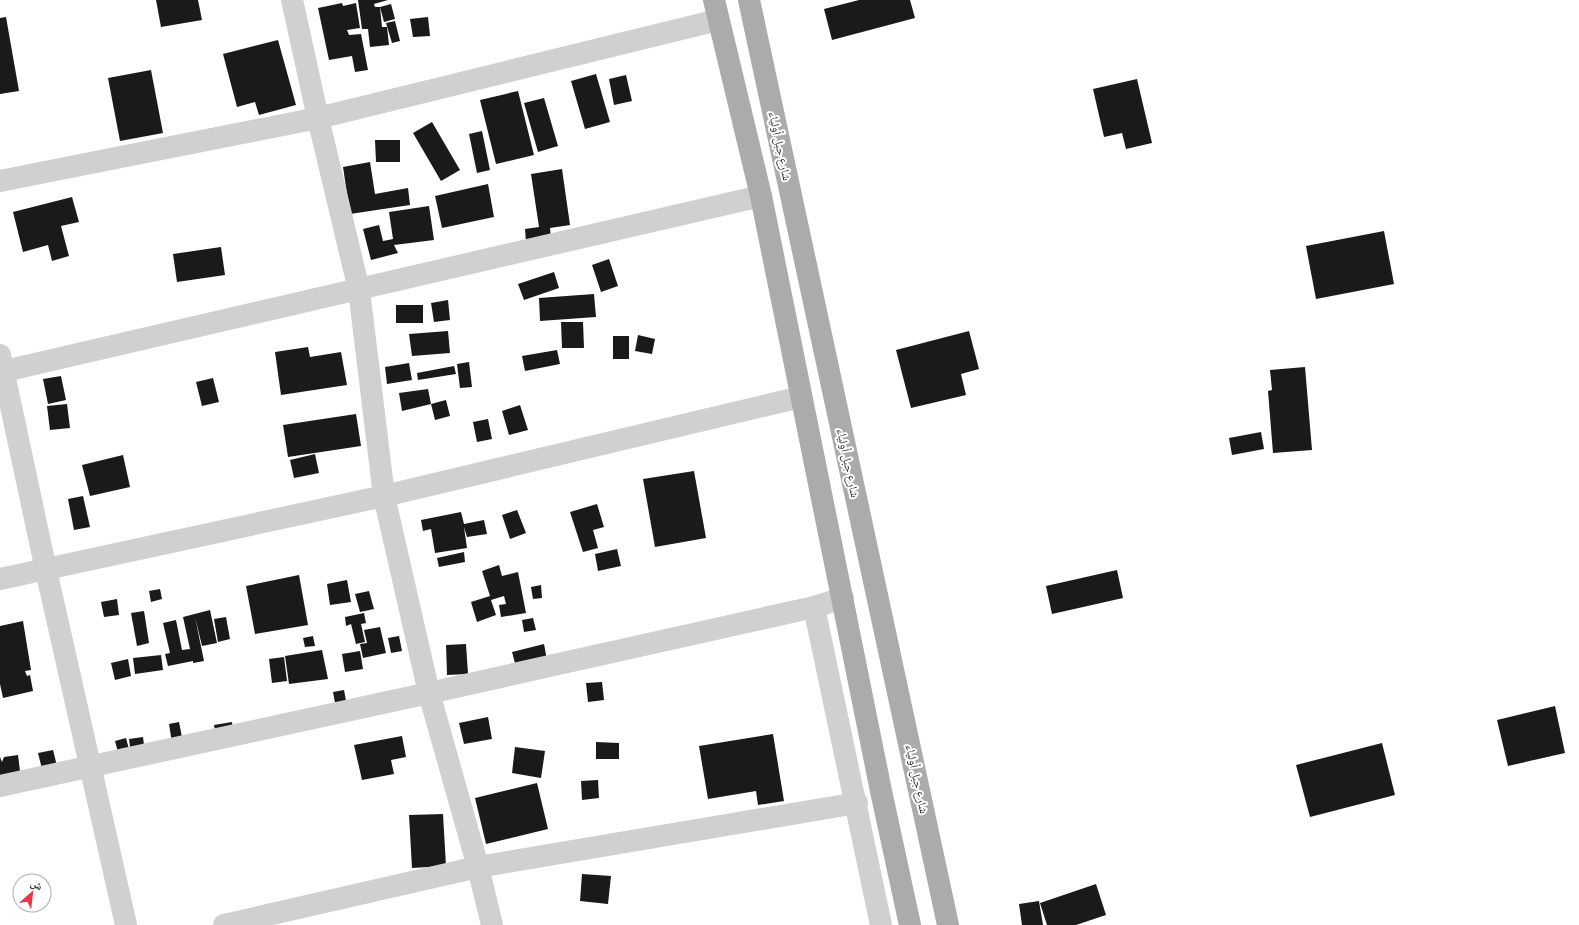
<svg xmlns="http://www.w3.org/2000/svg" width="1579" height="925" viewBox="0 0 1579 925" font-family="'Archivo Narrow','Noto Naskh Arabic',sans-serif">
	<rect width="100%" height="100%" fill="#fff"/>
	<g fill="#1a1a1a">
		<polygon points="156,0 198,0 202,20 161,27"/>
		<polygon points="358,0 388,0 374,4 375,7 380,7 382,27 387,27 389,45 370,47 368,29 362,29"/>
		<polygon points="859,0 910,0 915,18 832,40 824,9"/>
		<polygon points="342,3 343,6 356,3 360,28 347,30 349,35 361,34 368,70 355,72 352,56 329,60 318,8"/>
		<polygon points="391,4 395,19 384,22 380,7"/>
		<polygon points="6,17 19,91 0,94 0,18"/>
		<polygon points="428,17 430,36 413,37 410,19"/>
		<polygon points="395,21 400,41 392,43 386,23"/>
		<polygon points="278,40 296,105 259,115 255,102 237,107 223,54"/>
		<polygon points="151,70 163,133 120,141 108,78"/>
		<polygon points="596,74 610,122 585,129 571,81"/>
		<polygon points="626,75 632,101 614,105 609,79"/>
		<polygon points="1137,79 1152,143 1126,149 1122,133 1104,137 1093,89"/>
		<polygon points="518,91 534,155 496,164 480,100"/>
		<polygon points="544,98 558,146 538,152 524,103"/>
		<polygon points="432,122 460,170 441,181 413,133"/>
		<polygon points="482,131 490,170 477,173 469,134"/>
		<polygon points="375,140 400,140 400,162 376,162"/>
		<polygon points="370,162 375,194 408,188 410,205 350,214 343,167"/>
		<polygon points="562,169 570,225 550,228 551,239 526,242 525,229 539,227 531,174"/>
		<polygon points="488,184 494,217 442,228 435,196"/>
		<polygon points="72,197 79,222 61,226 69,256 52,261 48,245 23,252 13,212"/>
		<polygon points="429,206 434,240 394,245 398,253 371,260 363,229 379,225 383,241 393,239 389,212"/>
		<polygon points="1384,231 1394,284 1316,299 1306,246"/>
		<polygon points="221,247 225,275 177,282 173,254"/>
		<polygon points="609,259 618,286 601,292 592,265"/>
		<polygon points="554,272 559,288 524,300 518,284"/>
		<polygon points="594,294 596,317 540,321 539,298"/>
		<polygon points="448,300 450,320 434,322 431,303"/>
		<rect x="396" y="305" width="27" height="18"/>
		<polygon points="561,322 583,322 584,348 562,348"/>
		<polygon points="448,331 450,353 412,356 409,334"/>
		<polygon points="969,331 979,369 961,374 966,395 911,408 896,350"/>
		<polygon points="638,335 655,339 652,354 635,351"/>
		<rect x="613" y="336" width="16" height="23"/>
		<polygon points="308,347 310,357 341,352 347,385 281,395 275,352"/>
		<polygon points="557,350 560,364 525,371 522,356"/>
		<polygon points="469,362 472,387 460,388 457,364"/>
		<polygon points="409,363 412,380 387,384 385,367"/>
		<polygon points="454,366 456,374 418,380 417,373"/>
		<polygon points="1305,367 1312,450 1273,453 1268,391 1272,390 1270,370"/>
		<polygon points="61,376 66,400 48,404 43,379"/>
		<polygon points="213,378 219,402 202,406 196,382"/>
		<polygon points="428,389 431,404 402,411 399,393"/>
		<polygon points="446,400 450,416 435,420 431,404"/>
		<polygon points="67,404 70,428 50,430 47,406"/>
		<polygon points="520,405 528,430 509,435 502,411"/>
		<polygon points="356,414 361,446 288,457 283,425"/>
		<polygon points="488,419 492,439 477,442 473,422"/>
		<polygon points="1261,432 1264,449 1232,455 1229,438"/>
		<polygon points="315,454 319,473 294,478 290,460"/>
		<polygon points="123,455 130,487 90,496 82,465"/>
		<polygon points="694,471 706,538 655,547 643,479"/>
		<polygon points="83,496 90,527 74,530 68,499"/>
		<polygon points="597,504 604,527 593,530 598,548 583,552 570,512"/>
		<polygon points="517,510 526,533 510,539 502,515"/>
		<polygon points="461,512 464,524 484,520 487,534 467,537 464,527 467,548 435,553 431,529 423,531 421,520"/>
		<polygon points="617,549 621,566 598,571 595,554"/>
		<polygon points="464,552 465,562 439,567 437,558"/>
		<polygon points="499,565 502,576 518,572 526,613 501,617 499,605 506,604 504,596 491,600 496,615 477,622 471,602 490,596 482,571"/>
		<polygon points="1117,570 1123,598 1052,614 1046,586"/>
		<polygon points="299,575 308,625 255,634 246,586"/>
		<polygon points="347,580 351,602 330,605 327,584"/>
		<polygon points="541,585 542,598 533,599 531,587"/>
		<polygon points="160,589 162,599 151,602 149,591"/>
		<polygon points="369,591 374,609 360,612 355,594"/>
		<polygon points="117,599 119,615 104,617 101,602"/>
		<polygon points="210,610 217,643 202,646 195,617 204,661 193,663 193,661 168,666 165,654 170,653 163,623 176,620 182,650 190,649 183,617"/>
		<polygon points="144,611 149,643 137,646 131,613"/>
		<polygon points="364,613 366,623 361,624 365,642 356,644 351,624 346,626 345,617"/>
		<polygon points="226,617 230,639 218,642 214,619"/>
		<polygon points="533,618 536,630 524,632 522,620"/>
		<polygon points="23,621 31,670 25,671 27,676 30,675 33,691 3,698 0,684 0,626"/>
		<polygon points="380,627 386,653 363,658 360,644 367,643 364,630"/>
		<polygon points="313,636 315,646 305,647 303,638"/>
		<polygon points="399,636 402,651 391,653 388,638"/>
		<polygon points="466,644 468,674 447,675 446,645"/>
		<polygon points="544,644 547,660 516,667 512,652"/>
		<polygon points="322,650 328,679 289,684 285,656"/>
		<polygon points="360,651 363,669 345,672 342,654"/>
		<polygon points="161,655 163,670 135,674 133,658"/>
		<polygon points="284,657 287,681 272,683 269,659"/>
		<polygon points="128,659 131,676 115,680 111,663"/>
		<polygon points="602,682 604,700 588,702 586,683"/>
		<polygon points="344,690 347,706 336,708 333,692"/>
		<polygon points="1555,706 1565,753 1508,766 1497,720"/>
		<polygon points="488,717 492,739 464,744 459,723"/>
		<polygon points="179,722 183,742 172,743 169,724"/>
		<polygon points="232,722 233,731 216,735 214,725"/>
		<polygon points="773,734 784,801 758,805 756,791 708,799 699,746"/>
		<polygon points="402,736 406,757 391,760 394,774 362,780 354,745"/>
		<polygon points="143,737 145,753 131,755 129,739"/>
		<polygon points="126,738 130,753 119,756 115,741"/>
		<polygon points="596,742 619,743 619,759 596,759"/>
		<polygon points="1382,743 1395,795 1310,817 1296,765"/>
		<polygon points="515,747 545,751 541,778 512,773"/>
		<polygon points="53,750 58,770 43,773 38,753"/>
		<polygon points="18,755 21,779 0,783 0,757 2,762 4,757"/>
		<polygon points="598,780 599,798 582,800 581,781"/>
		<polygon points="537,783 548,829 486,844 475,798"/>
		<polygon points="443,814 446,866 412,868 409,815"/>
		<polygon points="582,874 611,876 608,904 580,901"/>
		<polygon points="1096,884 1106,915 1076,925 1047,925 1040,903"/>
		<polygon points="1039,901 1043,925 1022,925 1019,904"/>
	</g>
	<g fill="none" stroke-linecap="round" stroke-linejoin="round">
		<g stroke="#d0d0d0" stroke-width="22">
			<polyline points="292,0 318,118 359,290 384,496 429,693 478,867 492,925"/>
			<polyline points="0,181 318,118 718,20"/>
			<polyline points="0,355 46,570 126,925"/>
			<polyline points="0,372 761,196"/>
			<polyline points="0,579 384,496 801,397"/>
			<polyline points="814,607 881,925"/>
			<polyline points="0,786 429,693 814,607 843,598"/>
			<polyline points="224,925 478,867 857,803"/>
		</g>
		<g stroke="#ababab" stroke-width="22">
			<polyline points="714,0 761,196 881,791 910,925"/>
			<polyline points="749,0 948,925"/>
		</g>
	</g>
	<g text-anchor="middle" stroke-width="4" stroke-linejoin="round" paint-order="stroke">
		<g font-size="12" fill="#333" stroke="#fff">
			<text transform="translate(780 146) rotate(78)" y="4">شارع جبل أولياء</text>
			<text transform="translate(848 463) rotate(78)" y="4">شارع جبل أولياء</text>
			<text transform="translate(917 779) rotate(78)" y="4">شارع جبل أولياء</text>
		</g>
	</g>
	<g transform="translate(32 893) rotate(28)"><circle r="19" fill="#ffffff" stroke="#adadad"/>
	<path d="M0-3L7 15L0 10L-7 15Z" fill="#e63946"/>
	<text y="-6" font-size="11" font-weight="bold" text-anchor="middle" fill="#333333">ش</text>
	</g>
</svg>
